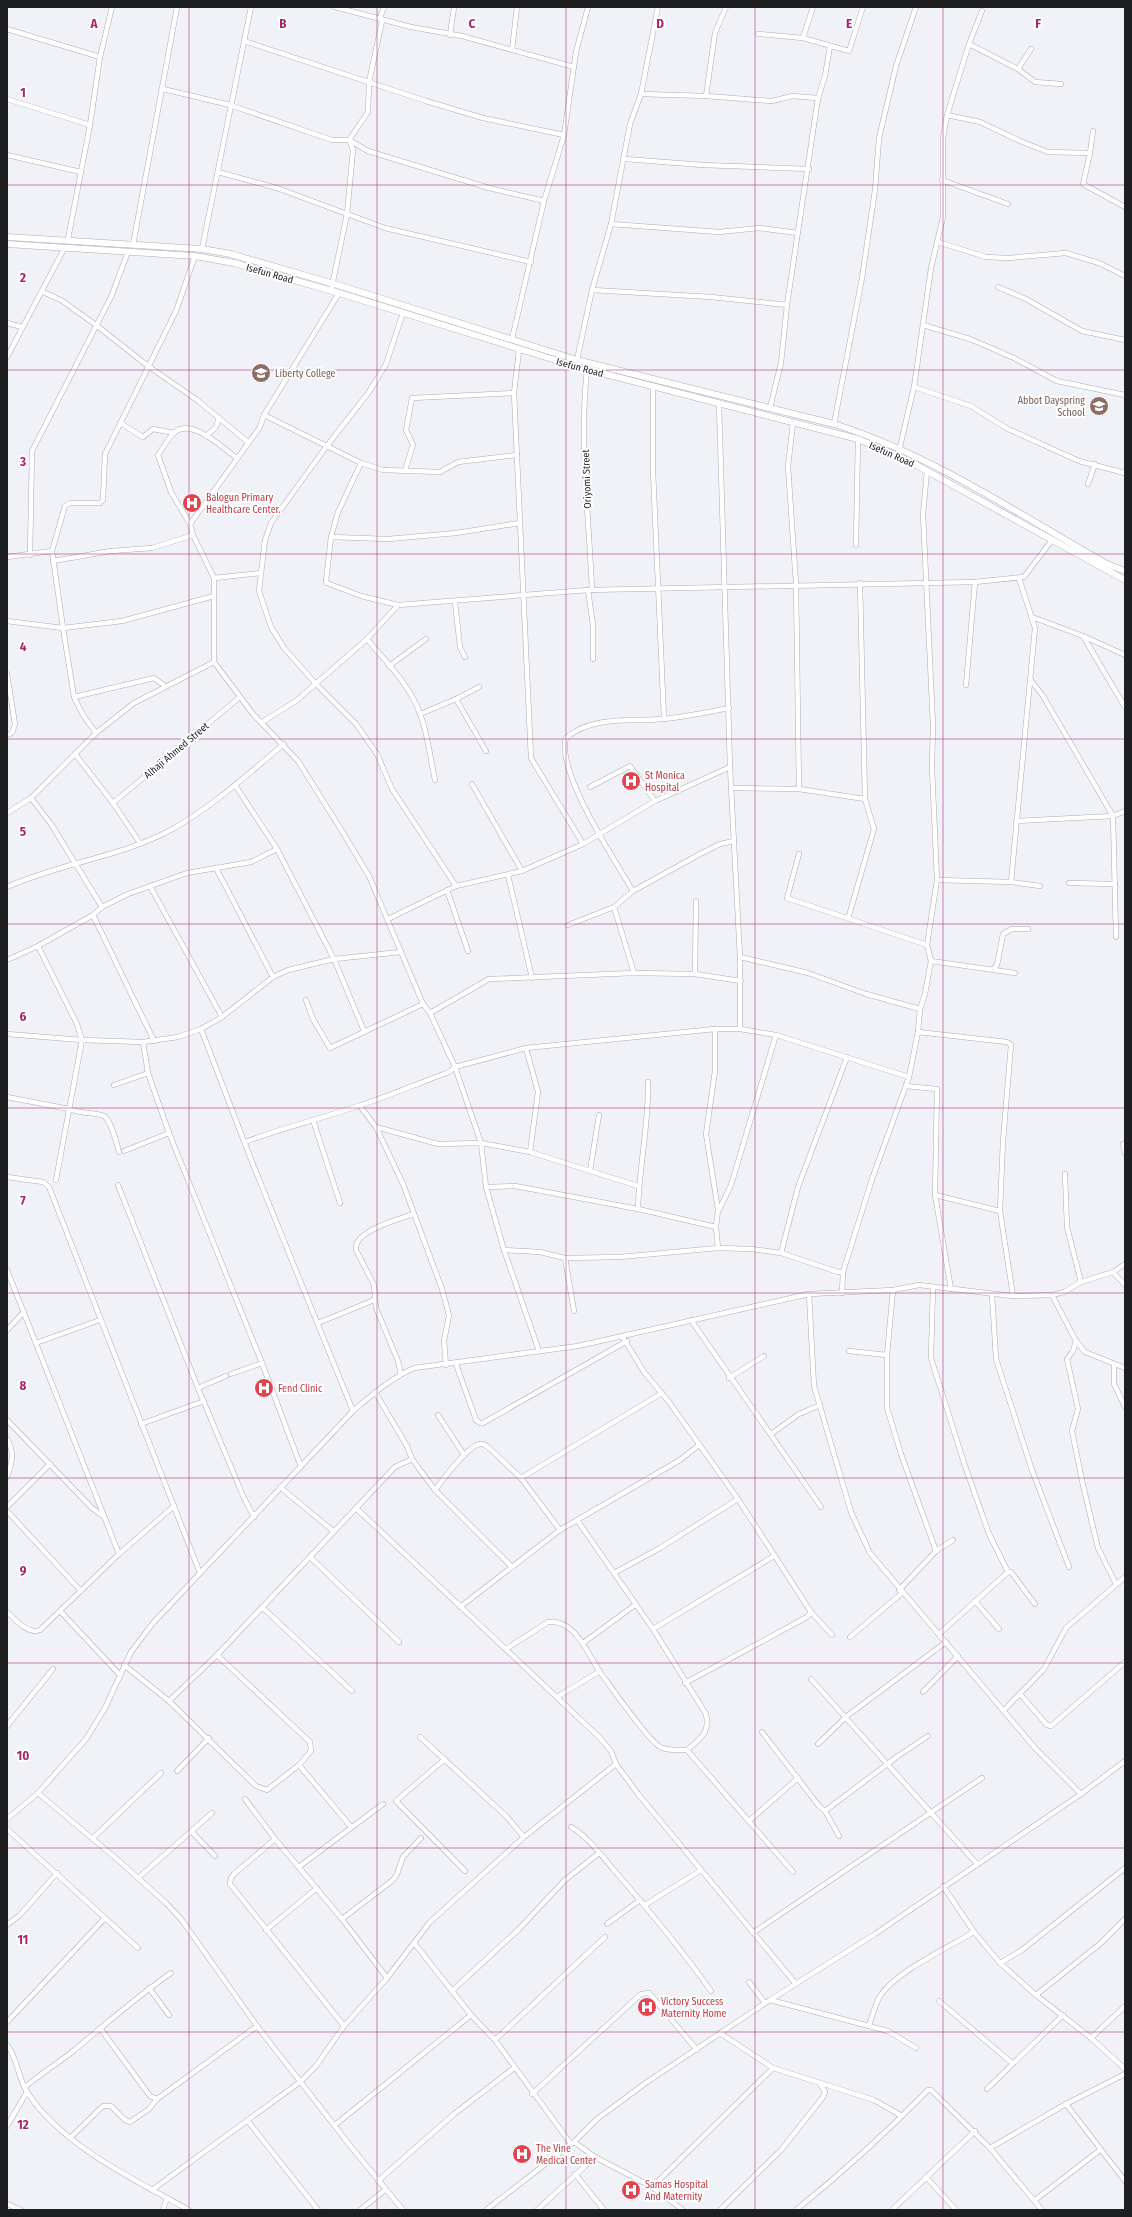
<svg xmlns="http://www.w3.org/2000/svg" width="1132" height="2217" viewBox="0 0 1132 2217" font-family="'Fira Sans Condensed',sans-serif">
	<rect width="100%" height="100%" fill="#f0f2f8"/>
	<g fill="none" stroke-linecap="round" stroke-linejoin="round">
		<defs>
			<g id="street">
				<polyline points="335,7 411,27 462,36 574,67"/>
				<polyline points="813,7 803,38 849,51 863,7"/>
				<polyline points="7,29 100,57"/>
				<polyline points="758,34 803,38"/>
				<polyline points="450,35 454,7"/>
				<polyline points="244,41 426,101 483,118 564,135"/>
				<polyline points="969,44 1018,69 1031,49"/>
				<polyline points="512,50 517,7"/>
				<polyline points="1018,69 1035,82 1061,84"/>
				<polyline points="163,89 230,105 332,140 349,140 368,151 489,188 544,201"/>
				<polyline points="641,94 706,96 772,101 792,96 818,98"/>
				<polyline points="706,96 715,33 726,7"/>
				<polyline points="7,99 90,125"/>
				<polyline points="947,115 980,122 1020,141 1048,152 1090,153"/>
				<polyline points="1093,131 1090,153 1083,184 1125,207"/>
				<polyline points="7,155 81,172"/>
				<polyline points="625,159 703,165 809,169"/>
				<polyline points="218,172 277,188 385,228 531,262"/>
				<polyline points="942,180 1008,204"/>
				<polyline points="611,224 719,232 759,228 798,233"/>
				<polyline points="68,239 90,125 100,57 112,7"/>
				<polyline points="938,242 986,257 1008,258 1066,253 1099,263 1125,276"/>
				<polyline points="133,245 177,7"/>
				<polyline points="202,249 251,7"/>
				<polyline points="195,256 176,311 105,454 103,500 100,503 70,503 65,506 52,551 63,628 122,621 214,596"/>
				<polyline points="998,287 1026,299 1082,331 1125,340"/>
				<polyline points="592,290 711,297 787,305"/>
				<polyline points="331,291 347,214 353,150 349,140 368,112 369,82 382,21 380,18 384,7"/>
				<polyline points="43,292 61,300 96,325 148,366 197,400 249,443"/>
				<polyline points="403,313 386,364 369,392 326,447 271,523 265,540 259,591 271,627 284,648 316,684 356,724 377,754 392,789 456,886"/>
				<polyline points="7,323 22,327"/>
				<polyline points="923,325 970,339 1014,358 1057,381 1125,395"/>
				<polyline points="512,339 544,201 564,135 576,52 588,7"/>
				<polyline points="519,350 514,393 531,758 583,844"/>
				<polyline points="7,357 65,247"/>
				<polyline points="577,360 592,290 611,224 630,124 641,94 658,7"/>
				<path d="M 587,369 C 579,442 589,516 592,590"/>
				<polyline points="653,387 653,471 664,719"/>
				<polyline points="914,387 971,406 1006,428 1079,461 1125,473"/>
				<polyline points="719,404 730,767 740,957 740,1029"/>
				<polyline points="770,408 781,363 787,305 818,98 825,76 830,46"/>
				<polyline points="264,415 361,463 383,470 440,472 458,462 517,455"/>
				<polyline points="120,423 143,437 153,429 174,433"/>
				<polyline points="793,423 788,466 796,584 799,789"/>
				<polyline points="834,424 862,278 875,190 879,138 896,66 916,7"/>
				<polyline points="206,436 216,427 219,418"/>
				<polyline points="898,455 914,387 931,268 943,217 943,138 947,115 969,44 982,11"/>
				<path d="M 237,458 C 222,448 193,418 175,432 C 168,438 163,448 158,455 L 171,492 L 190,524 L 193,535 L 214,578 L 214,662 L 253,714 L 298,761 L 342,831 L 369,876 L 423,1004 L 430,1013 L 455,1067 L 481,1143 L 486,1187 L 504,1250 L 539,1351"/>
				<polyline points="361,463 338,512 331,537 326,581 327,583 361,596 398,605 588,590 975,582 1024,577 1052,540"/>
				<polyline points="405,470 413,445 406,430 412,398 514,393"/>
				<polyline points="1088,484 1095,464"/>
				<polyline points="190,524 260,427 264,415 339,293"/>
				<polyline points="331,537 388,539 456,533 520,523"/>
				<polyline points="856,545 858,439"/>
				<polyline points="30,555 32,451 111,297 128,252"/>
				<polyline points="7,557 52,551"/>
				<polyline points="53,561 111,551 152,548 193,535"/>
				<polyline points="214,578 260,573"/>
				<polyline points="588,590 593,625 593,659"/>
				<polyline points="455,602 460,647 465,657"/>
				<polyline points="1032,617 1083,636 1125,655"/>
				<polyline points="7,621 63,628 74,697 83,715 96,733 134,703 214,662"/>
				<polyline points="1083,636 1125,707"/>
				<path d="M 367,639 C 386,662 410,685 420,714 C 428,734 430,758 435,780"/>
				<polyline points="389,666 426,639"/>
				<polyline points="7,674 15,724 12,733 7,735"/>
				<polyline points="1030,679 1043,696 1113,816 1116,937"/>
				<polyline points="966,685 975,582"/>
				<polyline points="74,697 154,678 165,686"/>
				<polyline points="456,699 486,751"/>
				<polyline points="420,714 456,699 479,687"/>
				<polyline points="262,722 296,701 367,639 398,605"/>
				<polyline points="96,733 31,798 51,824 102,907"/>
				<polyline points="75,754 113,803 140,843"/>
				<polyline points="472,784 522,871"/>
				<polyline points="235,785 277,849 334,959 364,1031"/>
				<polyline points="590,787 630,766 655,801"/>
				<polyline points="732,788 799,789 865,799"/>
				<polyline points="113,803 240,697"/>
				<polyline points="7,813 31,798"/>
				<polyline points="1016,821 1113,816 1125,811"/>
				<polyline points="799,854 787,898 927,945"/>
				<polyline points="216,868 273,977"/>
				<polyline points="508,875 532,978"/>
				<polyline points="937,880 1011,882 1040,886"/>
				<polyline points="1011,882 1035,628 1019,578"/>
				<polyline points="1069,883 1115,884"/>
				<polyline points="150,886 222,1017"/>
				<path d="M 7,887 C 58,864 118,857 167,832 C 210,809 247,775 284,744"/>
				<polyline points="447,890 468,951"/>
				<path d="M 633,891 C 615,861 556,771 566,738 C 592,715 632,722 663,719 C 685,717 708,712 729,708"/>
				<polyline points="614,907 634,973"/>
				<polyline points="93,915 154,1041"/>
				<polyline points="388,919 456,886 522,871 583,844 655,801 730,767"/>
				<polyline points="848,919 874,829 865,799 860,583"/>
				<polyline points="568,925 614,907 633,891 700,854 720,844 734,841"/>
				<polyline points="38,946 77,1024 82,1040 56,1180"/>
				<polyline points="740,957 808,973 866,994 920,1009"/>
				<polyline points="7,960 38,946 93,915 102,907 128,894 187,873 251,862 277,849"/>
				<polyline points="931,961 1015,973"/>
				<polyline points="993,969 997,965 1003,934 1012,929 1028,929"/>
				<polyline points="695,974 696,901"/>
				<polyline points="306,1000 313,1019 330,1048 423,1004"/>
				<polyline points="430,1013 489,979 634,973 695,974 741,981"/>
				<polyline points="201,1029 252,1162 353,1411"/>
				<polyline points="715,1029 715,1071 706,1134 718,1210 716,1227 718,1248"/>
				<polyline points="918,1032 1007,1042 1011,1045 1003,1141 1000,1211 1013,1296"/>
				<polyline points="7,1034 82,1040 143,1042 178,1037 201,1029 222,1017 273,977 288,970 334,959 401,952"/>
				<polyline points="143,1042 148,1073 169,1133 262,1363 301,1467"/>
				<polyline points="526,1048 538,1092 530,1152"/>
				<polyline points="114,1085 148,1073"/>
				<polyline points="906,1086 937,1089 935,1195 951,1289"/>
				<path d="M 7,1097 L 69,1109 C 80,1114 96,1112 104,1116 C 110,1119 117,1144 119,1152"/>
				<polyline points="360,1106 376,1127 403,1184 442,1289 449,1315 444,1341 446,1365"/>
				<polyline points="313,1120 340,1203"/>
				<polyline points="376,1127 438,1144 481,1143 530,1152 638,1186"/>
				<path d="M 245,1142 C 282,1128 320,1119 358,1106 C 389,1096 419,1083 449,1072 L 455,1067 L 526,1048 L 715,1029 L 740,1029 L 776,1035 L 909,1077"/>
				<polyline points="1123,1144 1125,1153"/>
				<polyline points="124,1151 169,1133"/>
				<polyline points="590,1171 599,1115"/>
				<polyline points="1065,1174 1067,1227 1081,1282"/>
				<polyline points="7,1177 43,1182 49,1187 200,1573"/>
				<polyline points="118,1185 198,1388 244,1498 254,1517"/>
				<polyline points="486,1187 515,1186 638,1209 716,1227"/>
				<polyline points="935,1195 1000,1211"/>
				<path d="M 638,1209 C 639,1166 649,1125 648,1082"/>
				<polyline points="719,1210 731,1185 776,1035"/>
				<polyline points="504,1250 540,1252 565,1258 620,1257 718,1248 752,1249 781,1253 838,1272 843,1272"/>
				<polyline points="781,1253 798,1187 847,1057"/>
				<polyline points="565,1258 574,1311"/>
				<polyline points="7,1270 119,1554"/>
				<polyline points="1113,1272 1125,1285"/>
				<polyline points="933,1287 931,1358 964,1463 989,1534 1008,1572"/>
				<polyline points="893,1290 887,1355 887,1408 901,1454 936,1551"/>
				<polyline points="842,1293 843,1272 872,1179 909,1077 918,1032 920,1009 925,994 931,961 927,945 937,880 932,768 933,725 923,514 927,471"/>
				<polyline points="809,1294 814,1386 851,1512 870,1553 1035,1748 1081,1794"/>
				<polyline points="992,1294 996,1359 1032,1470 1069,1567"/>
				<polyline points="1052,1295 1076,1341 1085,1352 1125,1368"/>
				<polyline points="691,1320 821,1507"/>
				<polyline points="318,1323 374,1300"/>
				<polyline points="7,1330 24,1312"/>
				<polyline points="622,1336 644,1372 669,1402 738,1499 811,1612 807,1617 685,1683"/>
				<polyline points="1076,1341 1073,1351 1067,1359 1078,1409 1072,1431 1083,1485 1098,1548 1116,1584"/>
				<polyline points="36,1343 100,1320"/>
				<polyline points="849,1351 887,1355"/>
				<polyline points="456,1364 476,1420 480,1423 483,1423 627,1341"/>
				<polyline points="1114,1365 1114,1384 1125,1407"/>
				<polyline points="231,1374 262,1363"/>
				<path d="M 401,1374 L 398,1361 L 376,1308 L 374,1285 L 356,1250 C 353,1231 399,1219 414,1214"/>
				<polyline points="729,1378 764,1356"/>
				<polyline points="198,1388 226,1376"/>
				<polyline points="375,1392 407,1446 412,1459 435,1490 511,1566"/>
				<polyline points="438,1415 464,1455"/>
				<polyline points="7,1420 92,1508 104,1517"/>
				<polyline points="141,1424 204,1401"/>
				<polyline points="771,1434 799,1414 820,1405"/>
				<path d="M 7,1439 C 15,1452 12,1463 7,1477"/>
				<polyline points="521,1478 662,1393"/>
				<polyline points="280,1487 333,1531"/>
				<path d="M 435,1490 C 442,1481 470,1442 482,1444 C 484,1444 486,1446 488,1447 L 521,1478 L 560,1530"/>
				<polyline points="7,1507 50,1464"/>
				<polyline points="356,1508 600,1738 611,1751 616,1764 638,1794 796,1984"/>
				<polyline points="7,1511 81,1591"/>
				<path d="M 577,1520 L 653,1629 L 706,1714 C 710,1732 701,1739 687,1750"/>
				<polyline points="310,1557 399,1642"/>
				<polyline points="614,1573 660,1548 738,1499"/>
				<polyline points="899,1590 936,1551 953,1540"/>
				<polyline points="975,1601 999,1629"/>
				<polyline points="262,1607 352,1691"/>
				<polyline points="460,1607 560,1530 680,1460 699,1445"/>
				<path d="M 7,1612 C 14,1619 29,1635 40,1630 L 119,1554 L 174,1506"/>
				<polyline points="61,1612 120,1675"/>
				<polyline points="811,1612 832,1635"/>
				<polyline points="653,1629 774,1556"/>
				<polyline points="939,1634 1008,1572 1011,1572 1035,1604"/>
				<polyline points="850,1637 902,1593"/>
				<polyline points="583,1643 635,1605"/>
				<path d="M 506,1649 L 548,1622 C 575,1618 588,1655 600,1672 C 611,1687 647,1739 660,1747 C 667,1751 679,1750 687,1750 L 793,1872"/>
				<polyline points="124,1665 169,1701 256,1786 267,1790 299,1765 311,1751 310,1742 217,1655"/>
				<polyline points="811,1679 977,1864"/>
				<polyline points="923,1692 958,1656"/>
				<polyline points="1020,1694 1047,1725 1051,1726 1125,1662"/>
				<polyline points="557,1697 600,1671"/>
				<polyline points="169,1701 217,1655 395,1467 412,1459"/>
				<polyline points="1004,1710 1044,1669 1066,1628 1125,1577"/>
				<polyline points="7,1726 53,1669"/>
				<polyline points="762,1732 819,1806 825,1811 898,1756 928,1736"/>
				<polyline points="420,1737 506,1816 524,1837"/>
				<polyline points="818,1744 847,1716 946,1642"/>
				<polyline points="445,1759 396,1801 465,1871"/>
				<polyline points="299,1765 351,1827"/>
				<polyline points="177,1771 209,1738"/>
				<polyline points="38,1793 118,1860 166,1903 181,1919 257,2026 352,2148 403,2210"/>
				<polyline points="245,1799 275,1839 342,1919 387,1978"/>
				<polyline points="825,1811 839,1836"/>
				<path d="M 7,1819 L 38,1793 L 86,1739 L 105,1708 L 131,1652 L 153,1623 L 353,1411 C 372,1395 391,1378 414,1368 L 578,1346 L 809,1294 L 893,1290 L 919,1285 L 1013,1296 L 1052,1295 L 1064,1292 L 1081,1282 L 1113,1272 L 1125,1264"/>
				<polyline points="749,1821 798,1778"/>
				<path d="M 571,1827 C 587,1836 602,1856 614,1870 C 648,1909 681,1949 711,1991"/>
				<polyline points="7,1829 138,1948"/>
				<polyline points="192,1832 215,1856"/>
				<polyline points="93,1838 161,1773"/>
				<polyline points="275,1839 234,1874 231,1878 230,1884 344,2026"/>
				<polyline points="300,1866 383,1804"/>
				<polyline points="138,1878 212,1813"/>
				<polyline points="943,1886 974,1932 1000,1963 1036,1995 1091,2038 1125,2069"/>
				<polyline points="645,1905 701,1870"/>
				<polyline points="342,1919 393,1880 397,1874 403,1857 421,1838"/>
				<polyline points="607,1924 640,1900"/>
				<polyline points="7,1925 20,1915 57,1873"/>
				<polyline points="266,1930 317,1888"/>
				<polyline points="754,1932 982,1778"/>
				<polyline points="415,1944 471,2015 495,2040 571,2144"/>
				<polyline points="1000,1963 1022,1950 1125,1868"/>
				<polyline points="749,1982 765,2003"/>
				<polyline points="149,1988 169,2015"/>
				<polyline points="453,1990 518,1930 565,1880 599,1853"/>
				<polyline points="1036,1995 1101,1943 1125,1919"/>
				<polyline points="770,2000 888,2031 916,2048"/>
				<polyline points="939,2001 1012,2063"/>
				<polyline points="7,2022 104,1919"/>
				<path d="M 869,2025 C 873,2016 875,2004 880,1996 C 897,1971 947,1948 974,1932"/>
				<polyline points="100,2028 150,2096 157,2099 257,2026"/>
				<polyline points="720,2033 773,2068 874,2100 902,2116"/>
				<polyline points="1091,2038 1125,2006"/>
				<polyline points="495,2040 605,1937"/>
				<path d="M 7,2045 C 18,2059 18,2078 27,2092 C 62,2146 135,2180 189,2210"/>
				<path d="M 25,2087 C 40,2074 57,2064 72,2052 C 105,2025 136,1997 171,1973"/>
				<polyline points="987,2089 1063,2015"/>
				<polyline points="532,2094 641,1994 649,1993 697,2050"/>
				<polyline points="1066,2104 1125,2181"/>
				<polyline points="247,2120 318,2210"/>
				<polyline points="335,2125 471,2015"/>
				<polyline points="7,2126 27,2092"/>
				<polyline points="70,2138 103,2106 111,2106 125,2120 130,2122 149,2109 157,2099"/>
				<polyline points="574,2142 595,2157 652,2187 683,2210"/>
				<polyline points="990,2148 1066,2104 1125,2074"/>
				<polyline points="575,2174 604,2210"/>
				<polyline points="926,2177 956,2210"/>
				<polyline points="378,2181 454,2114 514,2068"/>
				<polyline points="652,2187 773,2068"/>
				<polyline points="152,2190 300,2082 316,2066 344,2026 387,1978 430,1922 524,1837 616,1764"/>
				<polyline points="1035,2200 1100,2150"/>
				<polyline points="7,2204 21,2210"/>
				<polyline points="163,2210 167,2198"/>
				<polyline points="360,2210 385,2190"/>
				<polyline points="486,2210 574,2142 597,2119 647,2082 770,2000 875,1934 1081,1794 1125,1761"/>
				<polyline points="537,2210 595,2157"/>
				<polyline points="720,2210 782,2149 823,2097 825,2092 820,2084"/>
				<path d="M 796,2210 C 842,2173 887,2132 928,2090 L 931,2090 L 990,2148 L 1042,2210"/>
				<polyline points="892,2210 975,2131"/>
			</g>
			<g id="secondary">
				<path d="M 7,237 L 202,249 L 231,254 L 341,286 L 577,360 L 834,424 C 930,454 1020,515 1107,564 L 1125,571"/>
				<polyline points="7,244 195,256 234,263 339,293 578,367 858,439 907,460 1125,580"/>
			</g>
		</defs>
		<use href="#street" stroke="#adaeb4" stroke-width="5.5"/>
		<use href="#secondary" stroke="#adaeb4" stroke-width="7"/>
		<use href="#street" stroke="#fff" stroke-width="4.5"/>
		<use href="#secondary" stroke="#fff" stroke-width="6"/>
	</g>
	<path fill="none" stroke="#a92570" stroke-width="1" stroke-opacity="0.55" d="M 189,7 L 189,2210M 377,7 L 377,2210M 566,7 L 566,2210M 755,7 L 755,2210M 943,7 L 943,2210M 7,185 L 1125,185M 7,370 L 1125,370M 7,554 L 1125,554M 7,739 L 1125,739M 7,924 L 1125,924M 7,1108 L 1125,1108M 7,1293 L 1125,1293M 7,1478 L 1125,1478M 7,1663 L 1125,1663M 7,1848 L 1125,1848M 7,2032 L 1125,2032"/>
	<defs>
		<symbol id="school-disc" viewBox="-11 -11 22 22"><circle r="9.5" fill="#8d6e63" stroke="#fff"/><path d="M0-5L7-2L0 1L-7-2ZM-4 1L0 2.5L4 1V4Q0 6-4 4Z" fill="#fff"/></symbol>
		<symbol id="hospital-disc" viewBox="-11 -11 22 22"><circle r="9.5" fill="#e0444e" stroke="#fff"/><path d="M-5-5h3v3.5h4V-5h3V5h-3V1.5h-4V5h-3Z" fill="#fff"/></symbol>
	</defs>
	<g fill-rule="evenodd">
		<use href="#school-disc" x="250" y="362" width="22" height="22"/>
		<use href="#school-disc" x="1088" y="395" width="22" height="22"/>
		<use href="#hospital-disc" x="181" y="492" width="22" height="22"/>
		<use href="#hospital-disc" x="620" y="770" width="22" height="22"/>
		<use href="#hospital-disc" x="253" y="1377" width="22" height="22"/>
		<use href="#hospital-disc" x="636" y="1996" width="22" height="22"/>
		<use href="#hospital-disc" x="511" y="2143" width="22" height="22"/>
		<use href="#hospital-disc" x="620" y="2179" width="22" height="22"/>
	</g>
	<g text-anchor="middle" stroke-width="4" stroke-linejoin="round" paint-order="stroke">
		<g font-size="10" fill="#1e1f21" stroke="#fff">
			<text transform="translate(270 273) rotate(16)" y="4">Isefun Road</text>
			<text transform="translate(580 367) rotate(15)" y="4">Isefun Road</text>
			<text transform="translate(892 454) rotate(24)" y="4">Isefun Road</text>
			<text transform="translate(586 479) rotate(-92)" y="4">Oriyomi Street</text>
			<text transform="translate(176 750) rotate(-40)" y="4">Alhaji Ahmed Street</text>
		</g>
		<g font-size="10" fill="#785e54" stroke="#fff" text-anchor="start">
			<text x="275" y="377">Liberty College</text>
			<text x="1085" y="404" text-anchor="end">Abbot Dayspring<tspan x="1085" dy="12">School</tspan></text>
		</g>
		<g font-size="10" fill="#be3a42" stroke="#fff" text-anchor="start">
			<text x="206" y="501">Balogun Primary<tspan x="206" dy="12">Healthcare Center.</tspan></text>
			<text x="645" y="779">St Monica<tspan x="645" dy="12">Hospital</tspan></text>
			<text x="278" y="1392">Fend Clinic</text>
			<text x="661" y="2005">Victory Success<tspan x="661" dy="12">Maternity Home</tspan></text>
			<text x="536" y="2152">The Vine<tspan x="536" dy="12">Medical Center</tspan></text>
			<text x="645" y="2188">Samas Hospital<tspan x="645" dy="12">And Maternity</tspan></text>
		</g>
	</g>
	<g font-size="13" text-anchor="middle" font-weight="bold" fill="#a92570" stroke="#fff" stroke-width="4" stroke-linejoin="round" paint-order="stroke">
		<text x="94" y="28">A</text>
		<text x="283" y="28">B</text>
		<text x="472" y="28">C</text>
		<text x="660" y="28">D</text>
		<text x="849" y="28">E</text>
		<text x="1038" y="28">F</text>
		<text x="23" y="97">1</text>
		<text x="23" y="282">2</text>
		<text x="23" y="466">3</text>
		<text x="23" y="651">4</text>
		<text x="23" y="836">5</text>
		<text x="23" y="1021">6</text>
		<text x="23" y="1205">7</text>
		<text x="23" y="1390">8</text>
		<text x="23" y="1575">9</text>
		<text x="23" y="1760">10</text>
		<text x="23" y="1944">11</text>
		<text x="23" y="2129">12</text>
	</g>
	<rect width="1132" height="2217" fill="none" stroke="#1e1f21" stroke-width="16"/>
</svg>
